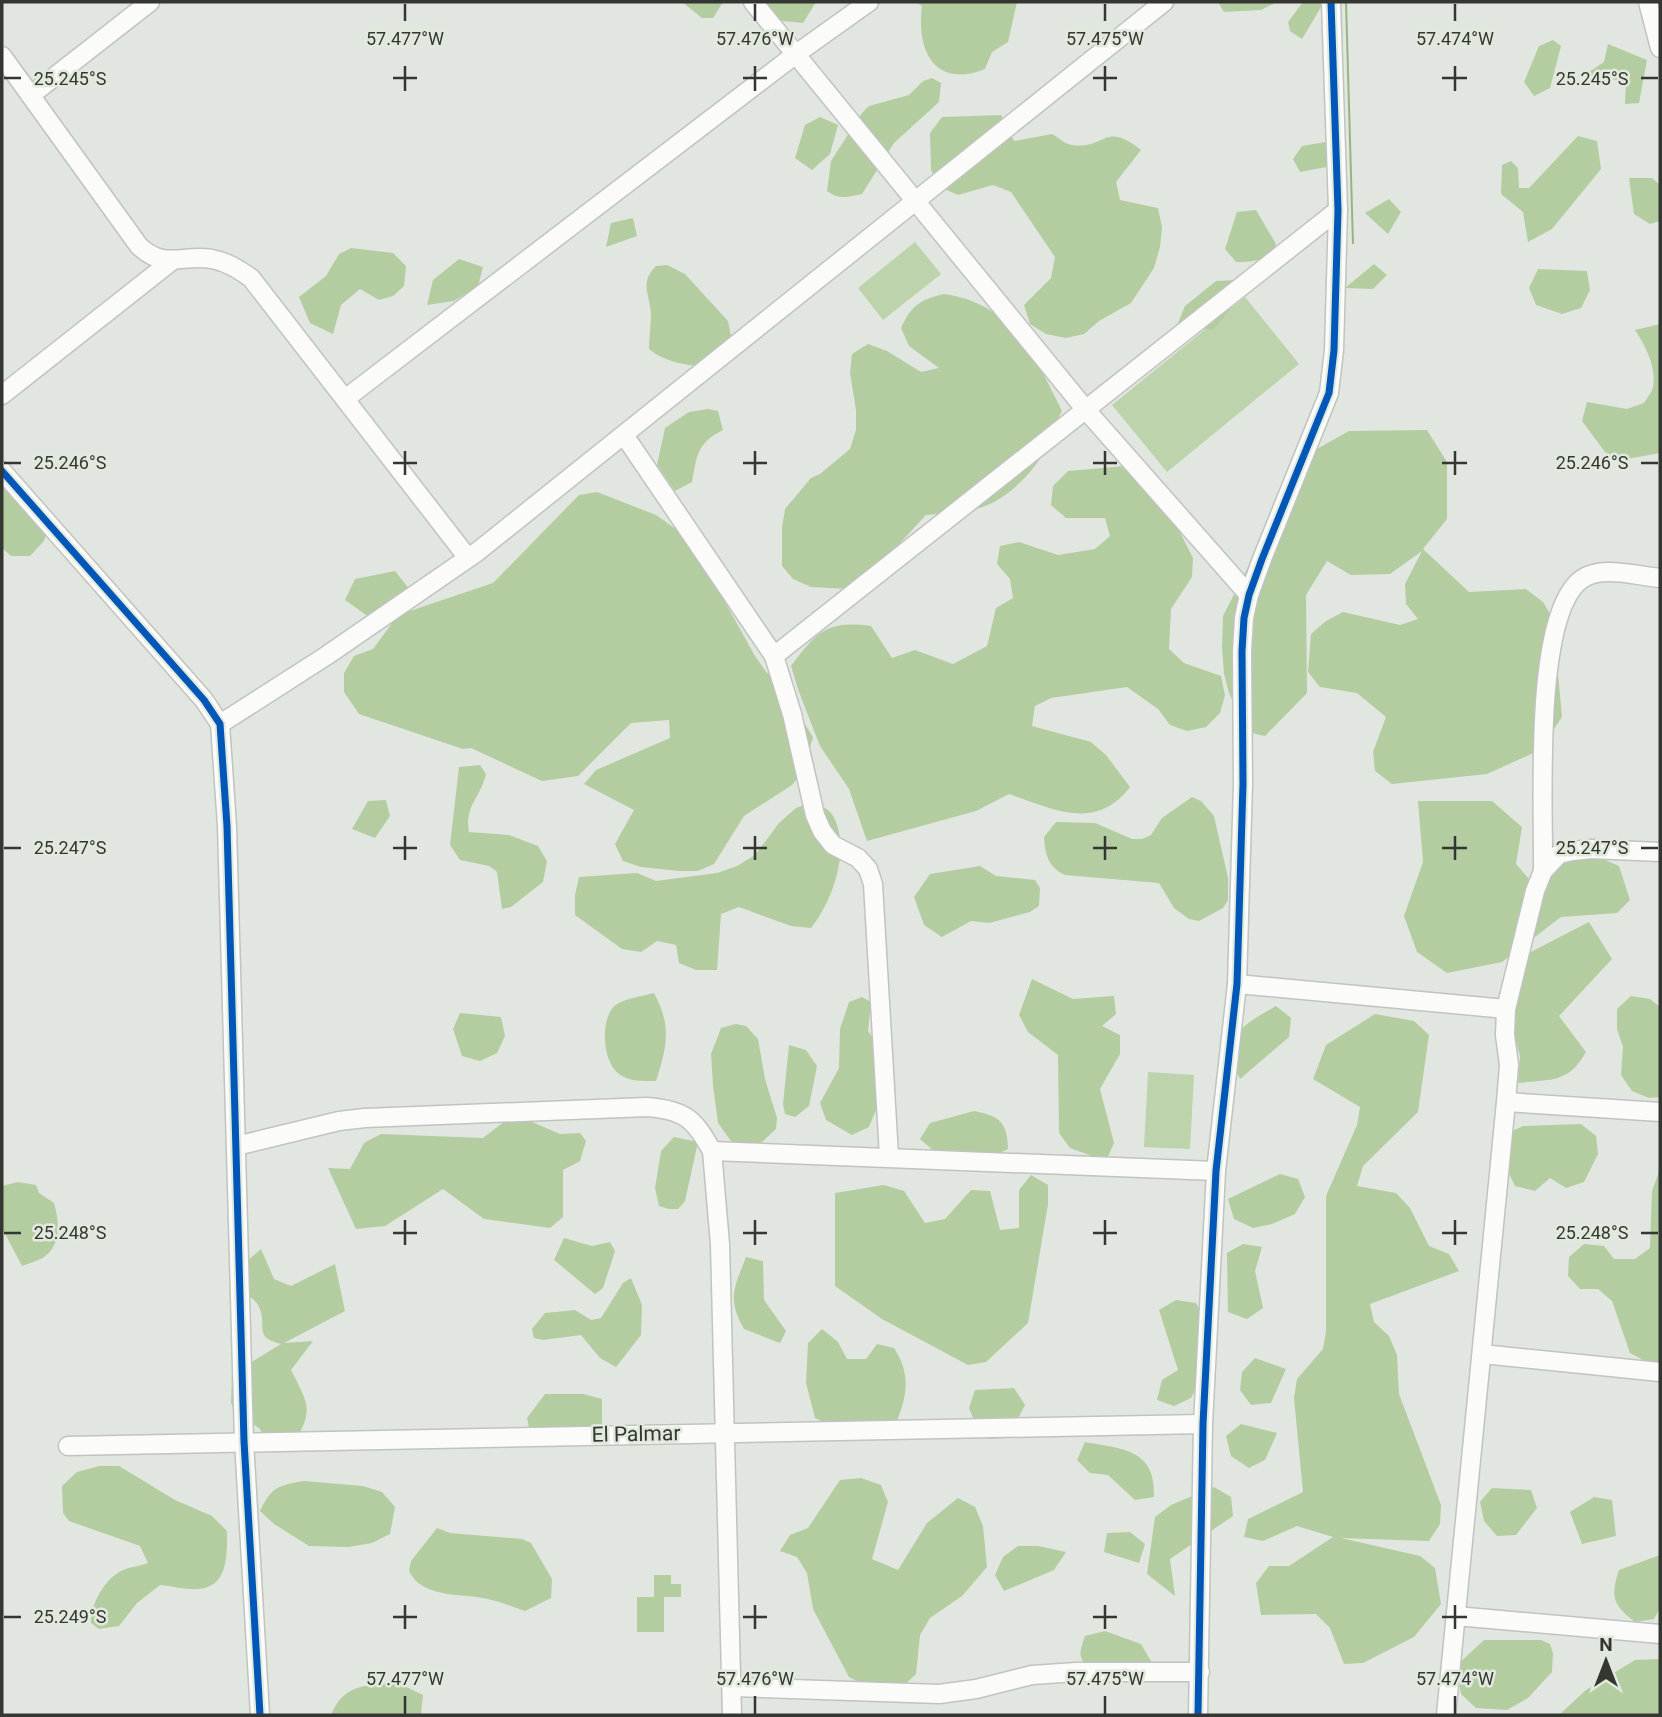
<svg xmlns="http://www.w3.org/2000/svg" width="1662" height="1717" viewBox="0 0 1662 1717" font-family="Roboto,sans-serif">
	<rect width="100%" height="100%" fill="#e2e6e0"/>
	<g fill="#bcd3ab">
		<polygon points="915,242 941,274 883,320 858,288"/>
		<polygon points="1245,297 1299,364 1167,472 1112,405"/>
		<polygon points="1148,1072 1194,1075 1190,1149 1144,1147"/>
	</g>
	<g fill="#b3cda0">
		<polygon points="682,2 723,2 713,18 702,18"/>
		<polygon points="749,2 816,2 803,23 783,21"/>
		<path d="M 916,2 L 1017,2 L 1008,42 L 992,52 L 985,69 C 935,89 916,51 922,6 Z"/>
		<polygon points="1218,2 1277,2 1261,10 1224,12"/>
		<polygon points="1303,2 1324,2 1302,39 1290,31 1288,22"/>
		<polygon points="1553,40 1561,46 1550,88 1534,96 1524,82 1539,46"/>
		<polygon points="1608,44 1647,60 1639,103 1625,104 1626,82 1586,74 1604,62"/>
		<path d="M 932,78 L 941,83 L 939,102 L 894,143 L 862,194 C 849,197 839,200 827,191 L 831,161 L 862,113 L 869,106 L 909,95 L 923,81 Z"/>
		<path d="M 1001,115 L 1014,141 L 1052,134 C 1059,138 1065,144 1072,145 C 1106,150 1104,120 1141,150 L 1116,182 L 1120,200 L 1158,208 L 1162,227 L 1160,247 L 1154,268 L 1131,303 L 1099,321 L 1084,334 L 1066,338 L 1046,334 L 1030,324 L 1024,305 L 1051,278 L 1055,257 L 1011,192 L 993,185 L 958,195 L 940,187 L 931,170 L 930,133 L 942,117 Z"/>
		<polygon points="820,117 838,125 830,154 812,170 795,158 805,125"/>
		<polygon points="1578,136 1597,141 1601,169 1552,229 1528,242 1523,212 1501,194 1502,165 1511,161 1518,168 1519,188 1529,188"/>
		<polygon points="1331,141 1337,165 1300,172 1293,159 1302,146"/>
		<polygon points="1629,178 1652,178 1660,185 1660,221 1650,224 1634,214"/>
		<polygon points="1389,199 1401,212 1388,234 1365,213"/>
		<path d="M 1256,210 L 1276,244 C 1269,261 1253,262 1236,262 L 1225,249 L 1237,212 Z"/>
		<polygon points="633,218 637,236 606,247 611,223"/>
		<polygon points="351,248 393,253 406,266 404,286 393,296 379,300 360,289 341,305 333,334 310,323 299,297 326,276 339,254"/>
		<polygon points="459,259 483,267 478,286 454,301 427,305 433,280"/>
		<polygon points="1374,264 1387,275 1373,289 1345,288"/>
		<path d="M 667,265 L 685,274 L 728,321 L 732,340 L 714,367 C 692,366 667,364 649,349 C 649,337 651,325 651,314 C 650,294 639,283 656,266 Z"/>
		<polygon points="1538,269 1587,271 1590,290 1581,308 1562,314 1536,305 1529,288"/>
		<polygon points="1235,280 1243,293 1214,329 1185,330 1178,323 1185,306 1216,281"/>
		<path d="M 944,294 C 1011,303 1035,356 1062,411 C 1056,421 1055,431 1050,441 C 1038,467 1012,496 985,506 C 968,513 944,513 926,515 L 900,543 L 882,579 L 867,590 L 811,587 L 793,579 L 782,566 L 782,527 L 785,509 L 811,478 L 820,474 L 850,449 L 856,430 L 856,410 L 850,373 L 852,354 L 868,344 L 887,351 L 921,372 L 939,368 L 909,346 L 901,328 C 912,305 919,300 944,294 Z"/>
		<path d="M 1660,324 L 1660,453 L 1621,460 L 1605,452 L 1582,421 L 1587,402 L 1627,409 L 1644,403 C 1647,398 1652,392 1653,387 C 1657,368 1645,345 1635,330 Z"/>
		<path d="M 708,409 L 718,411 L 723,430 C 697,443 697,455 692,482 L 675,491 L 657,465 L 665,428 L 689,412 Z"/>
		<polygon points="1427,430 1447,462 1447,519 1423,549 1469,592 1526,589 1543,602 1553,619 1562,717 1540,750 1487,774 1392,784 1375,771 1373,752 1386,717 1357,693 1320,687 1308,672 1311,634 1326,621 1343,612 1400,625 1418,619 1406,604 1405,584 1422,551 1390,574 1351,575 1327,561 1306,595 1307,693 1265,736 1247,732 1229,693 1224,674 1222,647 1223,616 1250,563 1278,492 1299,459 1349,431"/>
		<path d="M 2,466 C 25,484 37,495 50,522 L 44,541 L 30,556 L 11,556 L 2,548 Z"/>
		<path d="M 1125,466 L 1157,487 L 1193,558 L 1192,577 L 1171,609 L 1169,649 L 1184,663 L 1221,676 L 1225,695 L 1220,713 L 1206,727 L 1187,731 L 1170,725 L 1158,709 L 1127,687 L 1051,698 L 1035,706 L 1032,726 L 1091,742 L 1106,755 L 1130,787 C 1096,832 1053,809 1009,794 L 976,811 L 867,841 L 849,789 L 820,746 L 799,692 L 791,666 C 817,632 826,620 871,626 L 892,658 L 915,650 L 953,664 L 987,646 L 996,608 L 1013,598 L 1010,579 L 997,564 L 1000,546 L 1019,542 L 1058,555 L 1095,549 L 1110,536 L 1105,518 L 1066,518 L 1051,505 L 1053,486 L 1068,471 Z"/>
		<polygon points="597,492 656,515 690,539 755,656 767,673 775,677 813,737 804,769 792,785 744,816 714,864 698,871 679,871 641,867 623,861 615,844 634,810 584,784 596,770 670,738 669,720 631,723 578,776 542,781 471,748 463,749 359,714 344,692 344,673 354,656 373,649 398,615 493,583 579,495"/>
		<polygon points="395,571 410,590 391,614 366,615 345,600 355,579"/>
		<path d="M 480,765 L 486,774 C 481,797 464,806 469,832 L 509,835 L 538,846 L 547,861 L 543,882 L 511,907 L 502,909 L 497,872 L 489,866 L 460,860 L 450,845 L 459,767 Z"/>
		<path d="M 1192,797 L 1201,801 L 1214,816 L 1228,878 L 1228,900 L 1223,908 L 1199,921 L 1189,919 L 1174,908 L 1159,883 L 1065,875 C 1048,867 1045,854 1044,837 L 1056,822 L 1095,823 L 1132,839 L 1142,839 L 1151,835 L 1162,818 Z"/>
		<polygon points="386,800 390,816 375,838 352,829 368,801"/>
		<path d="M 814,801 C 820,805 828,809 832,814 C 852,847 833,901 811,928 L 791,926 L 739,907 L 721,914 L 717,970 L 696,970 L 679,963 L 676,945 L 657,941 L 641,952 L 622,949 L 575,915 L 575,895 L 579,877 L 637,873 L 656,881 L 717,873 L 737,866 L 755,855 L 779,823 L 796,808 Z"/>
		<path d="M 1418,801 L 1492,801 L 1522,827 L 1516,864 L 1529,879 C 1543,869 1562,856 1581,855 C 1593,854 1608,861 1619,866 L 1630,900 L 1617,913 L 1561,917 L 1502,962 L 1447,973 L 1417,952 L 1404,916 L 1423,862 Z"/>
		<polygon points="980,866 996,876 1035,880 1040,888 1039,906 1030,912 989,923 971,921 942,937 924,925 914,897 930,874"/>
		<path d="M 1589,922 L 1612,959 L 1559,1016 L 1586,1052 C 1568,1084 1551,1079 1518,1083 L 1520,1056 L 1511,1024 L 1523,956 Z"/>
		<polygon points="1032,979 1073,999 1114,996 1116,1014 1102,1026 1120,1035 1120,1054 1100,1089 1114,1143 1106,1161 1070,1148 1059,1133 1058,1055 1028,1032 1019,1015"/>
		<path d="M 654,993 C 672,1026 667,1047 656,1081 C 644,1081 629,1082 619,1074 C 602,1062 599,1016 617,1004 C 627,998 643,996 654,993 Z"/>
		<polygon points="1631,996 1650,999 1660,1007 1660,1097 1649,1098 1632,1091 1621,1075 1623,1047 1617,1029 1617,1009"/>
		<polygon points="862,997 871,1002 868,1031 891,1062 891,1073 869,1127 852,1135 826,1120 820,1103 839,1068 840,1029 849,1002"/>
		<path d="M 1276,1006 L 1291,1018 L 1289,1037 L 1240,1079 C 1219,1036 1242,1026 1276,1006 Z"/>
		<polygon points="460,1013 501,1017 505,1036 497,1053 480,1061 462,1056 453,1029"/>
		<polygon points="1375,1014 1414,1021 1429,1035 1418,1112 1363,1166 1357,1186 1396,1193 1410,1208 1429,1246 1449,1254 1459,1271 1370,1304 1374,1322 1389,1336 1397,1355 1399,1394 1441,1505 1440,1524 1429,1541 1341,1538 1420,1556 1435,1568 1441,1604 1414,1637 1363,1663 1344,1664 1330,1628 1316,1614 1261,1615 1256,1583 1269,1566 1289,1566 1333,1537 1297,1526 1263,1541 1244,1537 1248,1519 1303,1492 1294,1398 1297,1379 1323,1349 1326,1331 1326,1196 1357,1125 1360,1107 1313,1079 1326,1045"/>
		<polygon points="736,1024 746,1026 758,1039 765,1079 777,1118 776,1129 761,1143 733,1144 718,1123 713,1085 711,1054 721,1028"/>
		<polygon points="789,1045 806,1050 817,1066 809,1106 795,1117 785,1114 783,1104"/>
		<path d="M 974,1111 C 1000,1116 1007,1122 1008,1149 L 990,1158 L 934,1151 L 920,1139 L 930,1123 Z"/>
		<polygon points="514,1114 560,1134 580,1133 586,1141 580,1161 563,1170 563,1217 550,1228 484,1219 443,1189 385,1226 356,1229 328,1168 350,1169 364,1143 381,1134 483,1138"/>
		<polygon points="1581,1124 1596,1136 1598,1154 1584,1182 1566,1188 1550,1178 1535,1191 1515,1186 1498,1151 1506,1134 1523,1126"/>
		<polygon points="674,1137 698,1142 685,1201 678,1209 669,1209 659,1206 655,1188 661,1151"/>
		<polygon points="1660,1169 1660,1369 1630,1353 1612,1301 1598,1289 1580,1289 1568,1276 1569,1257 1584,1244 1604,1246 1614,1259 1635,1259 1650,1248 1652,1191"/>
		<polygon points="1280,1174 1298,1179 1305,1197 1295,1214 1272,1224 1253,1228 1234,1219 1228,1199"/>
		<polygon points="1031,1175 1048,1185 1048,1204 1028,1323 986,1362 968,1365 882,1319 835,1286 835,1193 884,1185 904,1191 925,1223 945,1219 971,1190 990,1191 1000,1230 1019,1228 1019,1190"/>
		<path d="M 18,1182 L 36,1185 L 39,1193 L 54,1203 C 59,1220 62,1245 44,1257 C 38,1261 29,1263 22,1266 L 2,1228 L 2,1186 Z"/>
		<polygon points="564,1238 592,1246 610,1242 615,1251 603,1288 595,1294 554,1260"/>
		<polygon points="1243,1244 1262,1247 1255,1271 1263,1308 1247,1319 1228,1312 1227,1253"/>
		<path d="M 261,1249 L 274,1279 L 291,1286 L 335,1264 L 345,1311 L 284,1343 L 313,1341 L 291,1370 C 311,1409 313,1410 291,1449 L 274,1452 L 259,1428 L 235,1412 L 231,1403 L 232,1374 L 281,1344 C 251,1337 269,1324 258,1305 C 254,1298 242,1292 236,1286 L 240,1267 Z"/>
		<path d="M 746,1257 L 763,1261 L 764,1300 L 786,1331 L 780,1343 L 744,1329 C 727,1299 734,1288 746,1257 Z"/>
		<polygon points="631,1278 642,1305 641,1335 616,1367 600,1358 581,1335 543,1340 534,1338 532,1329 545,1313 575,1310 591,1320 601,1318 623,1283"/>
		<polygon points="1176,1300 1196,1303 1205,1320 1201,1379 1191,1398 1174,1406 1157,1400 1162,1380 1178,1370 1159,1310"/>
		<path d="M 822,1329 L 838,1342 L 847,1359 L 866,1359 L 877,1344 L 894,1348 C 915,1380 904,1405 890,1438 L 850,1434 L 815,1418 L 806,1383 L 808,1343 Z"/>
		<polygon points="1255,1358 1286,1369 1271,1403 1251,1405 1240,1390 1242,1372"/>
		<polygon points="1014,1388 1025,1405 1008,1438 989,1439 976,1425 969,1408 975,1390"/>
		<path d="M 545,1394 L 583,1394 L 602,1399 L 602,1428 C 580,1447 557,1453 531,1438 L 527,1418 Z"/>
		<polygon points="1241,1424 1277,1433 1265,1460 1249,1468 1231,1456 1226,1436"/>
		<path d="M 1085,1442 C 1123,1449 1156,1449 1154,1497 L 1135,1500 L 1108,1475 L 1090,1473 L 1077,1460 Z"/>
		<path d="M 99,1466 L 119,1466 L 175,1500 L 212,1516 L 227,1531 C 227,1553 229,1586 199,1589 C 186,1590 172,1586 160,1585 L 137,1603 L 119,1626 L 99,1629 L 91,1623 C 90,1605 105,1579 121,1571 C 129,1567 140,1566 148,1563 L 140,1546 L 69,1521 L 63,1513 L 62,1486 L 77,1472 Z"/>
		<polygon points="861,1478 881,1485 888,1502 872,1559 898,1570 927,1523 958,1498 975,1507 983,1526 987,1567 962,1596 930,1618 920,1635 916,1674 902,1687 866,1686 849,1677 813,1609 807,1573 797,1557 780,1551 790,1535 808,1528 840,1480"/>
		<path d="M 304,1481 L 363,1486 L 382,1492 L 395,1507 L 390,1534 L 372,1543 L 349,1547 L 309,1546 L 274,1524 L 260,1511 C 271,1487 279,1485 304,1481 Z"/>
		<polygon points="1214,1487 1231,1497 1233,1516 1170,1559 1175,1596 1147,1574 1155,1517 1171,1505"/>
		<polygon points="1492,1488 1531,1490 1537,1508 1516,1535 1497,1536 1484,1521 1480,1502"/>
		<polygon points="1594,1497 1612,1500 1616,1536 1582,1544 1570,1512"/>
		<path d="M 437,1528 L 450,1533 L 522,1539 L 531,1543 L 552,1579 L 551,1598 L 525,1611 C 513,1607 501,1602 488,1599 C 463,1593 422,1599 409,1571 L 411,1561 Z"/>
		<polygon points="1130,1532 1145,1544 1139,1563 1104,1552 1107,1533"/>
		<polygon points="1018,1546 1038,1546 1066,1552 1054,1570 1004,1591 995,1575 1003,1557"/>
		<path d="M 1660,1555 L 1660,1608 L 1654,1619 L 1635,1622 C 1613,1605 1610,1597 1619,1570 Z"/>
		<polygon points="654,1575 671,1575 671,1584 681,1584 681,1597 664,1597 664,1632 637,1632 637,1597 654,1597"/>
		<path d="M 1105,1631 L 1141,1644 L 1155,1668 C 1137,1670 1087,1680 1081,1657 C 1079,1651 1083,1642 1085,1636 Z"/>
		<polygon points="1484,1640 1541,1640 1550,1644 1553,1653 1552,1672 1528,1698 1507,1710 1476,1708 1461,1694 1456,1666"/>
		<polygon points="1660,1659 1660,1715 1559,1715 1586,1690 1635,1660"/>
		<path d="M 398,1683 L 423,1695 L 421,1714 L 331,1715 C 345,1682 367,1686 398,1683 Z"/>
	</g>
	<polygon fill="#96b57e" points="1345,2 1347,2 1354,244 1352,244"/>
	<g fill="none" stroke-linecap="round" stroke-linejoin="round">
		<defs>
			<g id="street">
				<polyline points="753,2 1086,410 1249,595"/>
				<polyline points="1648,2 1660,48"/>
				<path d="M 2,56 L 139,246 C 164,270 182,254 212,259 C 227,262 238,269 251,278 L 468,558"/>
				<polyline points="31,95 150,2"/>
				<polyline points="2,395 173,260"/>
				<polyline points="345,399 796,54 869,2"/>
				<polyline points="624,435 774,656 792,714 815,815 822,831 833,845 858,858 868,869 873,884 889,1156"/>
				<polyline points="2,471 204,700 220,724 227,826 244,1441 260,1715"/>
				<polyline points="774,656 1338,210"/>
				<polyline points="220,724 326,656 477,552 1164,2"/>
				<path d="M 1543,871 C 1544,811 1532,614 1582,579 C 1602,565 1637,576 1660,578"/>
				<polyline points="1237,984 1506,1009"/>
				<polyline points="1506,1102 1660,1112"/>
				<path d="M 236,1146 L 339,1121 L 365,1118 L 647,1107 C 684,1110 694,1118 712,1151 L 1216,1171"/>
				<polyline points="712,1151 720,1244 732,1715"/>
				<polyline points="1482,1354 1660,1372"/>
				<polyline points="68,1446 1203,1424"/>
				<polyline points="1456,1616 1660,1634"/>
				<polyline points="732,1687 939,1694 976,1689 1032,1675 1076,1672 1200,1672"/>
				<polyline points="1198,1715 1203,1424 1216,1171 1237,984 1243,784 1242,651 1244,618 1249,595 1262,559 1329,393 1334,350 1338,210 1331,2"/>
				<polyline points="1446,1715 1506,1102 1509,1065 1505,1035 1506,1009 1535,891 1543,871 1559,854 1573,851 1591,849 1660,852"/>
			</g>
		</defs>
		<use href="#street" stroke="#c0c3bf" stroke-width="21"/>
		<use href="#street" stroke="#fbfbfa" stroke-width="18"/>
		<defs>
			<g id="cycleway">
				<polyline points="2,471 204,700 220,724 227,826 244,1441 260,1715"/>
				<polyline points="1198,1715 1203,1424 1216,1171 1237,984 1243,784 1242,651 1244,618 1249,595 1262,559 1329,393 1334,350 1338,210 1331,2"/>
			</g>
		</defs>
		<use href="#cycleway" stroke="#e1e9dd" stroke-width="11"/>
		<use href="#cycleway" stroke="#0057b8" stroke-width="7"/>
	</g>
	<path fill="none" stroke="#343632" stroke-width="2.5" d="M 405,4 L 405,21M 755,4 L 755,21M 1105,4 L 1105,21M 1455,4 L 1455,21M 405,66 L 405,91M 755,66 L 755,91M 1105,66 L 1105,91M 1455,66 L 1455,91M 4,78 L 21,78M 393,78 L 417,78M 743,78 L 767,78M 1093,78 L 1117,78M 1442,78 L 1467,78M 1641,78 L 1658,78M 405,451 L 405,475M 755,451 L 755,475M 1105,451 L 1105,475M 1455,451 L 1455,475M 4,463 L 21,463M 393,463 L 417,463M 743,463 L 767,463M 1093,463 L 1117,463M 1442,463 L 1467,463M 1641,463 L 1658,463M 405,836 L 405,860M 755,836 L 755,860M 1105,836 L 1105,860M 1455,836 L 1455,860M 4,848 L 21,848M 393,848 L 417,848M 743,848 L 767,848M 1093,848 L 1117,848M 1442,848 L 1467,848M 1641,848 L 1658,848M 405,1220 L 405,1245M 755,1220 L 755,1245M 1105,1220 L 1105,1245M 1455,1220 L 1455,1245M 4,1233 L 21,1233M 393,1233 L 417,1233M 743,1233 L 767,1233M 1093,1233 L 1117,1233M 1442,1233 L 1467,1233M 1641,1233 L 1658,1233M 405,1605 L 405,1629M 755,1605 L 755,1629M 1105,1605 L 1105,1629M 1455,1605 L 1455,1629M 4,1617 L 21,1617M 393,1617 L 417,1617M 743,1617 L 767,1617M 1093,1617 L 1117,1617M 1442,1617 L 1467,1617M 405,1696 L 405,1714M 755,1696 L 755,1714M 1105,1696 L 1105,1714M 1455,1696 L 1455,1714"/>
	<g text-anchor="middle" stroke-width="5" stroke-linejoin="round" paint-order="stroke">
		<g font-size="21" fill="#343632" stroke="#e1e9dd">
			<text transform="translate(636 1434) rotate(-1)" y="7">El Palmar</text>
		</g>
	</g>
	<g font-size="18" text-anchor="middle" fill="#343632" stroke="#e1e9dd" stroke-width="5" stroke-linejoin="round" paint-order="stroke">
		<text x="405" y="45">57.477°W</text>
		<text x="755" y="45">57.476°W</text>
		<text x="1105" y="45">57.475°W</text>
		<text x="1455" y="45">57.474°W</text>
		<text x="70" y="85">25.245°S</text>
		<text x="1592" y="85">25.245°S</text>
		<text x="70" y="469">25.246°S</text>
		<text x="1592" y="469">25.246°S</text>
		<text x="70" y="854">25.247°S</text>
		<text x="1592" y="854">25.247°S</text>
		<text x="70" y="1239">25.248°S</text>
		<text x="1592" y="1239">25.248°S</text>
		<text x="70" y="1623">25.249°S</text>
		<text x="405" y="1685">57.477°W</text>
		<text x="755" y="1685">57.476°W</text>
		<text x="1105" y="1685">57.475°W</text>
		<text x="1455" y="1685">57.474°W</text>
	</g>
	<rect width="1662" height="1717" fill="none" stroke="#343632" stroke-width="7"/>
	<g transform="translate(1606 1661)" stroke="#e1e9dd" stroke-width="5" paint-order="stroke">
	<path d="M0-5L12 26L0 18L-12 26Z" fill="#343632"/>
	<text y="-10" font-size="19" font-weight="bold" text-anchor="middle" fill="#343632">N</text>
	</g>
</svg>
